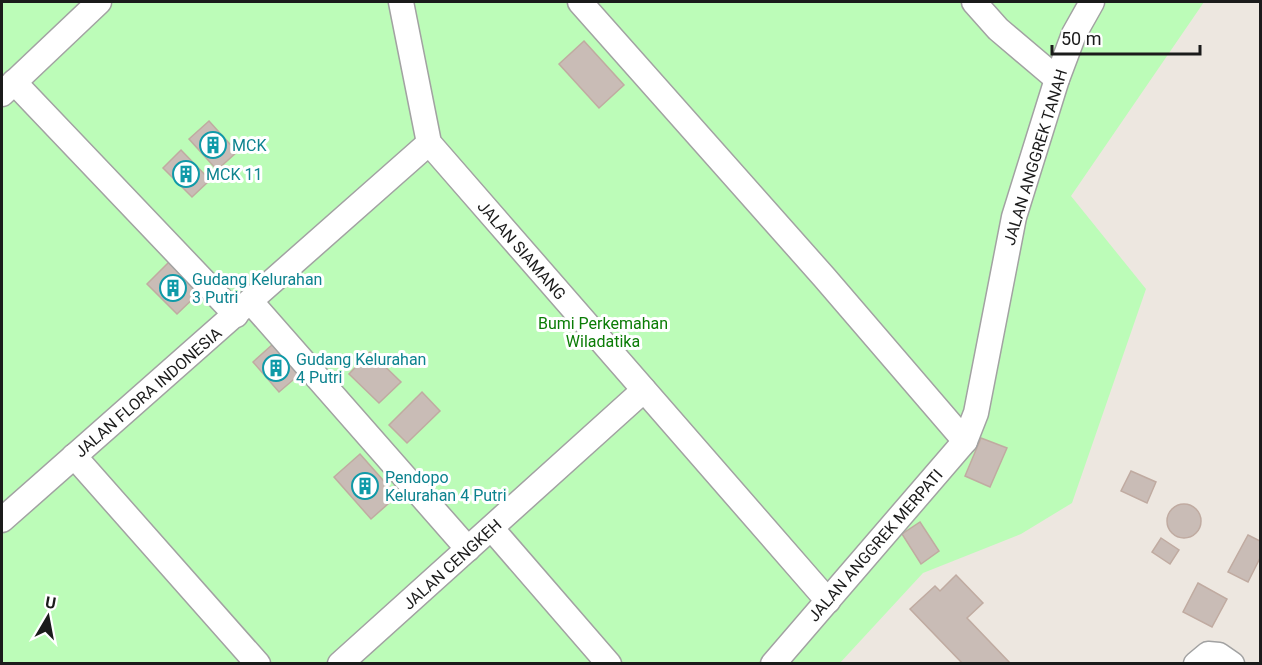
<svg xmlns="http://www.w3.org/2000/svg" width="1262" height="665" viewBox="0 0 1262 665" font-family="Roboto,sans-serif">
	<rect width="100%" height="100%" fill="#ede7e0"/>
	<polygon fill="#bcfcb8" points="2,2 1204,2 1071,196 1146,289 1072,503 1021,534 923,573 839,664 2,663"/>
	<g fill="#c9bcb6" stroke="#c0aba1" stroke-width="1.5">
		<polygon points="584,41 624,85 599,108 559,64"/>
		<polygon points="209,121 237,152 217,170 189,139"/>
		<polygon points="181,150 210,180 192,197 163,168"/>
		<polygon points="169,262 200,292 177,314 147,284"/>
		<polygon points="273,344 300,374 279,392 253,362"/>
		<polygon points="370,352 401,382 379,403 349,374"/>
		<polygon points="422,392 440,411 407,443 389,425"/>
		<polygon points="981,438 1007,448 990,487 965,476"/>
		<polygon points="360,454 397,496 371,519 334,477"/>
		<polygon points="1131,471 1156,482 1147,503 1121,491"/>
		<circle cx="1184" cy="521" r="17"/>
		<polygon points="920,522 939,551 921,564 902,534"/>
		<polygon points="1248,535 1260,541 1260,558 1248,582 1228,572"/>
		<polygon points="1161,538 1179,550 1170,564 1152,552"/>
		<polygon points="956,575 983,603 967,618 1011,664 963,664 910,609 935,586 940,591"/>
		<polygon points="1198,583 1227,599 1212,627 1183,612"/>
	</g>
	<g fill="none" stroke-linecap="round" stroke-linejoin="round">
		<defs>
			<g id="minor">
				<polyline points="401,2 429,143 828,601"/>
				<polyline points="580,2 824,277 965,441"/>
				<polyline points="974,2 998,29 1057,79"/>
				<polyline points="14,82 236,315"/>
				<polyline points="2,94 99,2"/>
				<polyline points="251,302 468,549"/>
				<polyline points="74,456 258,664"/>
				<polyline points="2,520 429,143"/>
				<polyline points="492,529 609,664"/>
				<polyline points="340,664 644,390"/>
				<polyline points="773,664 965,441 976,413 1014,217 1057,79 1074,34 1092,2"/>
				<polyline points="1196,664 1208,654 1219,655 1232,664"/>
			</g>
		</defs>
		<use href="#minor" stroke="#a2a2a2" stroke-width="27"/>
		<use href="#minor" stroke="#fff" stroke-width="24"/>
	</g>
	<defs>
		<symbol id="building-ring" viewBox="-11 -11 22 22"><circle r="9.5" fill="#fff" stroke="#0f9aa8" stroke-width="1.5"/><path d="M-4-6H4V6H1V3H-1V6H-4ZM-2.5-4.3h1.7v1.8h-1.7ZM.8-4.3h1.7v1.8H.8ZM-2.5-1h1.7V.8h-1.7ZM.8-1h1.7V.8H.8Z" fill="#0f9aa8"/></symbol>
	</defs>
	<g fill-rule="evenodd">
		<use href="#building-ring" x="198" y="130" width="30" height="30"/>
		<use href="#building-ring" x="171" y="159" width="30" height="30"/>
		<use href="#building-ring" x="158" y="273" width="30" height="30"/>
		<use href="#building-ring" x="261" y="353" width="30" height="30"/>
		<use href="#building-ring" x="350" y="471" width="30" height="30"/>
	</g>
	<g text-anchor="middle" stroke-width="6" stroke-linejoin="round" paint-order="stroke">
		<g font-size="16" fill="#0d838f" stroke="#fff" text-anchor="start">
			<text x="232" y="151">MCK</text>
			<text x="206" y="180">MCK 11</text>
			<text x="192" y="285">Gudang Kelurahan<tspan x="192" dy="18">3 Putri</tspan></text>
			<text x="296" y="365">Gudang Kelurahan<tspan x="296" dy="18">4 Putri</tspan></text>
			<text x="385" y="483">Pendopo<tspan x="385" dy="18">Kelurahan 4 Putri</tspan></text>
		</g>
		<g font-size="16" fill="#1b1b1b" stroke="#fff">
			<text transform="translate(1035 157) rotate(-73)" y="6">JALAN ANGGREK TANAH</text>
			<text transform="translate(522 250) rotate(49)" y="6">JALAN SIAMANG</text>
			<text transform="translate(148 392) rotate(-41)" y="6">JALAN FLORA INDONESIA</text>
			<text transform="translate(875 545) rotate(-49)" y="6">JALAN ANGGREK MERPATI</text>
			<text transform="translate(452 564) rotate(-42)" y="6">JALAN CENGKEH</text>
		</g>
		<g font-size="16" fill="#0b7c06" stroke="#fff">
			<text x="603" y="329">Bumi Perkemahan<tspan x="603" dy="18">Wiladatika</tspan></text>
		</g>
	</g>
	<rect width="1262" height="665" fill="none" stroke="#1b1b1b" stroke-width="6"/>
	<g transform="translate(48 617) rotate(10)" stroke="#ffffff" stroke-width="4.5" paint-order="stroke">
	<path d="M0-4.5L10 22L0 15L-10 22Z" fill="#1b1b1b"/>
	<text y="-9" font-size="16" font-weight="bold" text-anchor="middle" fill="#1b1b1b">U</text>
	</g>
	<path d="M1052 45v9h148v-9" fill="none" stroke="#1b1b1b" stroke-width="3"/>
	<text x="1061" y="45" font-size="18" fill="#1b1b1b" stroke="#ffffff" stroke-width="4.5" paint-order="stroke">50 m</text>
</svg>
